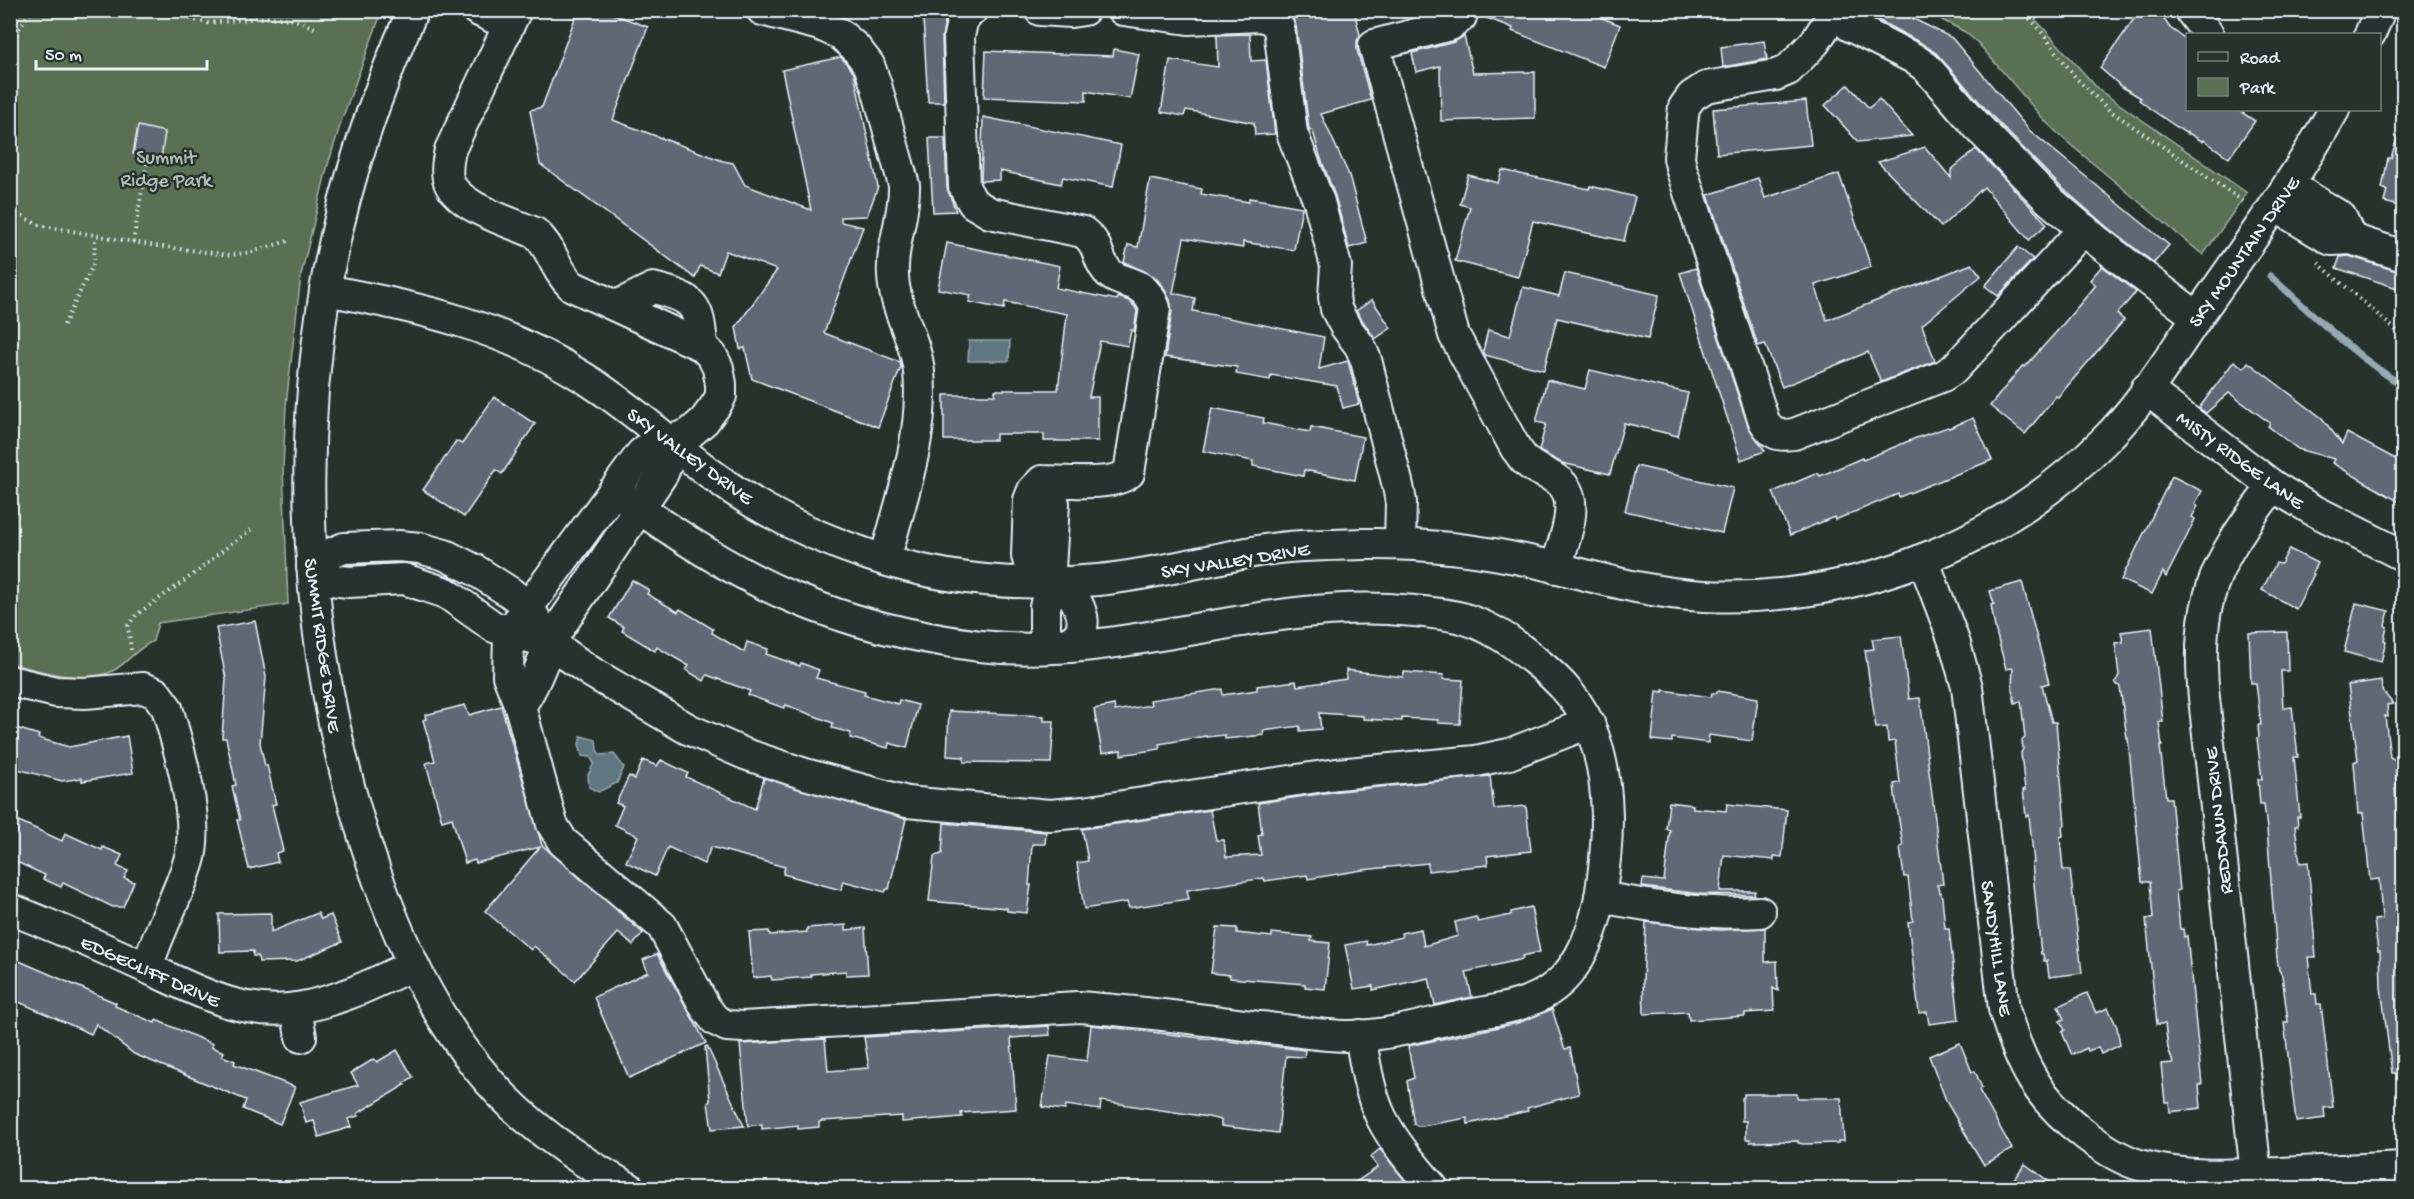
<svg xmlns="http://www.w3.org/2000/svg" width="2414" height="1199" viewBox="0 0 2414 1199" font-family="'Gochi Hand',sans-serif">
	<rect width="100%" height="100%" fill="#26332d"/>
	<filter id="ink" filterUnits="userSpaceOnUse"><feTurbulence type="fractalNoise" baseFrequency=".0167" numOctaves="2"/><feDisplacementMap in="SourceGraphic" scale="12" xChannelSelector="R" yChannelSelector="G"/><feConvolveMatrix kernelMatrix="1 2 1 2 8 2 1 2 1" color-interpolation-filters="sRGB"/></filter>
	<g filter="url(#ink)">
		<g fill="#5a7053" stroke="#a1b0a6" stroke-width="1.5">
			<path d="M 10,11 L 382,11 L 342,119 L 327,168 L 301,275 L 286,405 L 283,467 L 288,604 L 158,623 L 153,641 C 136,649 130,660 116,669 C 90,686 38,671 11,663 Z"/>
			<polygon points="1925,11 2028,11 2099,90 2247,193 2203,255 2066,141 2046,122 1978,43 1965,32"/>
		</g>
		<g fill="#5f7781" stroke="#96a8b1" stroke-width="1.5">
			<polygon points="969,341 1010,341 1009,361 968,361"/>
			<polygon points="581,736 596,740 597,750 600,755 614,754 624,767 617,783 598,792 589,787 588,775 594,763 590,757 582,756 579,744"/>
		</g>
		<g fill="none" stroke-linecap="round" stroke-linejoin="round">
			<path stroke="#96a8b1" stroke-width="7" d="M 2270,276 C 2313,314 2354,356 2404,386"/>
		</g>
		<g fill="#5f6875" stroke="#e8f1f8" stroke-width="1.5">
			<polygon points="578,10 602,10 648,27 613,120 723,161 733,163 745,185 811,210 782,70 841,57 854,73 878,187 867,216 841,217 841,222 863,227 824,333 900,362 901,367 878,427 752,379 745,348 740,349 736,327 777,270 726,251 718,273 700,266 695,278 540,164 530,110 542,107"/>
			<polygon points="1309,10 1311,18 1340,10 1354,10 1360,35 1357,41 1357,50 1371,100 1321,114 1349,175 1367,243 1349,248 1335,196 1320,156 1313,131 1309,129 1296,26 1291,15"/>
			<polygon points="1480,10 1582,10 1620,25 1604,67 1512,31 1513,28 1479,15"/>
			<polygon points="1859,10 1896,10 1952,38 2029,130 2169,245 2154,263 2107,227 2060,186 1992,116 1936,53 1921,43"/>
			<polygon points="2140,10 2158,10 2170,28 2187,40 2187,110 2238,110 2255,121 2229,158 2204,140 2203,142 2187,132 2187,134 2152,110 2139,100 2141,98 2122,87 2100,68"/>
			<polygon points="946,16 942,37 944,102 928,102 923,17"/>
			<polygon points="1250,34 1251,61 1266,60 1275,134 1255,135 1254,123 1186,110 1184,116 1161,112 1170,60 1218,67 1217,35"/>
			<polygon points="1464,36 1473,73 1535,72 1535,118 1441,121 1440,66 1416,72 1412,53 1454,42"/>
			<polygon points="1764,41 1767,59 1723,67 1721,47"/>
			<polygon points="1114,49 1139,54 1130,99 1086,91 1086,101 984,97 986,51 1113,56"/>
			<polygon points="1848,85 1869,108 1879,99 1912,136 1858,142 1825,105"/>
			<polygon points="1806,101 1811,145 1717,154 1713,109"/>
			<polygon points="983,117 1121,145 1113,187 1063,177 1061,184 1000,171 1000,180 981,181"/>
			<polygon points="138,126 165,132 161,159 133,154"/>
			<polygon points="2399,132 2403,133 2403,207 2384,202 2387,190 2382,188 2388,158 2391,158"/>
			<polygon points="929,138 945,138 947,188 956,211 933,212"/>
			<polygon points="1925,147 1951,178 1951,170 1976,149 2047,224 2029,240 1984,187 1941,227 1878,162"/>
			<polygon points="1502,170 1589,189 1590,186 1635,197 1624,241 1533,221 1518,277 1455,261 1470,207 1460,204 1468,175 1498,183"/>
			<polygon points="1839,174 1871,267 1815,285 1827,320 1972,264 1981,276 1922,325 1935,361 1881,382 1868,352 1782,387 1765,344 1758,346 1708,195 1758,178 1765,198"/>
			<polygon points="1150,179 1202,189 1201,194 1249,202 1249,198 1302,207 1294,250 1243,242 1243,248 1184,238 1173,293 1195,298 1193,311 1324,337 1319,369 1348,361 1359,404 1343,408 1337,386 1271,375 1270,380 1236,374 1237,367 1165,357 1172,311 1170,300 1163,286 1154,276 1124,262 1128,245 1138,247"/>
			<polygon points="947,243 1060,266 1056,288 1117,300 1118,297 1129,301 1135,307 1137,311 1134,331 1131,330 1128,346 1100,341 1089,397 1098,397 1098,441 1044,441 1044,434 996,434 996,440 944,440 944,395 995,395 995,390 1058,390 1067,314 1005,302 1004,309 969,302 971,295 938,289"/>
			<polygon points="2018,247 2033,259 1998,296 1985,286"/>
			<polygon points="2349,256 2403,273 2403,290 2336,268 2340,257"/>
			<polygon points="2102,266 2136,292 2117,314 2124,320 2058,397 2056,396 2025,434 1990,406 2023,365 2025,367 2058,330 2096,285 2090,280"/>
			<polygon points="1696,268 1748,426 1765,451 1741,460 1680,273"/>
			<polygon points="1565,273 1659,295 1648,339 1557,318 1544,370 1484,355 1483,351 1488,330 1510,336 1523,287 1559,296"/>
			<polygon points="1372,300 1391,328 1375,339 1356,311"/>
			<polygon points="2234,361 2244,368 2248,362 2322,418 2342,444 2347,433 2403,463 2403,504 2332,463 2334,459 2298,449 2268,426 2270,423 2229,393 2206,413 2199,408"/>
			<polygon points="1590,370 1688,393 1678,436 1624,423 1610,474 1562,463 1541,452 1539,450 1546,424 1536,422 1547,380 1585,389"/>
			<polygon points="494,397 535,424 502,474 496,470 464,517 423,490 456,441 462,444"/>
			<polygon points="1212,408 1264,418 1263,423 1310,432 1311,427 1363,437 1355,480 1304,470 1303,476 1253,466 1253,461 1203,451"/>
			<polygon points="1973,418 1992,460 1899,497 1898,494 1835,520 1834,517 1790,535 1773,492 1818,473 1820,476 1862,458 1863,460 1916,438 1948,427 1949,428"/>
			<polygon points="1636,466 1733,488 1722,533 1625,511"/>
			<polygon points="2172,476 2202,491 2195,504 2198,506 2192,517 2195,519 2187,536 2166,577 2163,572 2152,594 2121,580"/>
			<polygon points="2289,549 2317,563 2312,573 2314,574 2296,609 2262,590 2276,563 2281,564"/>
			<polygon points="632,580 649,590 647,594 678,612 680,609 713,629 712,633 744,652 747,642 768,649 766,654 800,666 801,663 819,670 816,678 865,691 864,695 898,704 899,700 918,705 907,748 889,743 888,748 850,738 851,733 832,728 833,723 786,705 784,708 748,695 750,691 707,675 704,681 686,670 689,666 657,647 655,651 622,631 624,627 609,618"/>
			<polygon points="2022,582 2049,683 2042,685 2052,722 2056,722 2065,825 2062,827 2063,836 2060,837 2063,870 2070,870 2082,973 2049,977 2047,961 2044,961 2043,954 2041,954 2032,863 2034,863 2029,815 2026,816 2023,790 2025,790 2021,753 2023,749 2022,740 2025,738 2021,701 2015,703 2012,689 2013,668 2006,669 1995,628 1991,605 1994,604 1990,591"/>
			<polygon points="2356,603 2389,611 2385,625 2387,627 2384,640 2386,641 2381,662 2344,652"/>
			<polygon points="255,621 266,677 260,743 265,766 267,765 276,804 272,805 283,851 276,853 278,862 249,869 237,820 240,820 232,786 236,785 226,738 222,738 226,679 216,628"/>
			<polygon points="2152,628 2163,722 2159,722 2162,746 2160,746 2166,798 2171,798 2180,890 2176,891 2180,929 2183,929 2184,937 2187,936 2202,1085 2199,1085 2201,1108 2170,1112 2169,1102 2165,1102 2161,1064 2173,1063 2168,1048 2165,1024 2157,1024 2146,919 2153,918 2150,882 2142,882 2128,738 2127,738 2120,687 2115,683 2119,675 2115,643 2123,642 2121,632"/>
			<polygon points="2287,632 2288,671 2281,671 2283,708 2292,707 2298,757 2294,757 2300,817 2297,817 2298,826 2295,826 2300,863 2308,862 2316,957 2308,957 2312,994 2316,994 2317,1004 2321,1004 2333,1107 2324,1108 2325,1118 2296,1122 2284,1022 2288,1022 2282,975 2279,970 2277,958 2267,829 2264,804 2260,804 2258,779 2262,779 2257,738 2259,737 2258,725 2261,725 2256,683 2251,683 2249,633"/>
			<polygon points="1901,636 1909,699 1920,698 1943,884 1937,885 1942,897 1945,928 1949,928 1959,1020 1929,1024 1927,1012 1919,1013 1908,922 1913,921 1908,877 1904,877 1900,847 1903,846 1895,795 1894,784 1900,783 1895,741 1888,742 1887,727 1876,728 1865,650 1874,649 1872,639"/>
			<polygon points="1346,670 1403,677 1404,672 1444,675 1443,679 1463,680 1460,724 1438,723 1438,720 1402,718 1402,721 1363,719 1363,716 1319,713 1321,729 1300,731 1300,726 1263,731 1264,735 1225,739 1225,735 1206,737 1206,736 1159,744 1160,749 1121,755 1121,750 1102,753 1094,709 1114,705 1115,711 1151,705 1150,700 1222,689 1223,695 1257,690 1257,686 1296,681 1297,686 1346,679"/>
			<polygon points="2381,680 2382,690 2393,704 2387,705 2388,717 2385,716 2390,757 2395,760 2397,788 2395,788 2403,885 2403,1073 2392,1073 2381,987 2380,951 2378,951 2374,920 2382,919 2379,879 2370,880 2363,813 2358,814 2354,762 2358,760 2348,685"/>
			<polygon points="1663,690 1711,697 1712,693 1717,693 1717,691 1758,698 1752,741 1709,735 1708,743 1672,738 1672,742 1652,740 1657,691 1663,692"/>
			<polygon points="465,705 469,715 501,706 542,845 643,933 633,945 618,933 575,981 534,946 531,950 485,911 540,847 476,863 475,860 465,863 452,818 442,821 426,763 435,761 423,720 426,719 425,715"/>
			<polygon points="949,711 1044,716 1044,721 1054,721 1051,763 964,762 964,757 947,756"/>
			<polygon points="16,728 39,735 38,738 69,747 127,736 133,773 82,781 82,778 62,781 10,767 10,748"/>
			<polygon points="643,760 657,766 661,760 688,773 686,777 755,809 764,778 906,819 889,889 887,889 885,892 843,881 841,890 783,874 785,867 711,847 704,864 668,847 655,876 626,862 638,836 615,825 623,806 616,803 629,776 635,779"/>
			<polygon points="1490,776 1494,809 1526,806 1531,851 1487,856 1488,865 1428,871 1428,863 1362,870 1308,879 1307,875 1265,881 1264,878 1187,890 1189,899 1129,908 1127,902 1084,909 1077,863 1088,861 1082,829 1210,810 1216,840 1224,840 1226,857 1261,855 1258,835 1262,834 1258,803 1339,791"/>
			<polygon points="1669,802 1693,805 1693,808 1726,811 1727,804 1787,810 1782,857 1774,856 1774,860 1724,855 1720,891 1755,891 1754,895 1701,894 1642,887 1643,879 1664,881 1670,830 1666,829"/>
			<polygon points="10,817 62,841 65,833 102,850 103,847 122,855 117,866 128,871 124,878 134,882 123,907 113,907 63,883 61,887 43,879 45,875 10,859"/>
			<polygon points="944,823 1046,832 1045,844 1032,844 1029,885 1031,885 1027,913 1007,911 1007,908 929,901 934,856 942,854"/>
			<polygon points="1531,907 1540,952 1522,956 1523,959 1466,972 1472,997 1435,1005 1429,978 1373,990 1373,986 1354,989 1345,945 1366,941 1367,945 1402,937 1401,933 1421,929 1424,946 1458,936 1455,922 1476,917 1478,922 1511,915 1511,912"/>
			<polygon points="271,913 271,932 318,913 321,919 331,915 342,942 297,961 259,962 258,956 253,956 253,951 220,952 219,914"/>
			<polygon points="1646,922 1719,930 1765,928 1765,962 1777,961 1778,991 1773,988 1774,1011 1745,1013 1745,1016 1689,1020 1688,1012 1644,1014 1643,981"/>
			<polygon points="846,925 846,930 865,928 868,974 846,975 846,971 811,974 811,977 772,980 771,976 753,978 749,932 769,931 770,935 807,932 807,928"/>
			<polygon points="1217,927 1237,928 1237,933 1272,937 1272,933 1312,937 1311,941 1330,943 1325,989 1305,987 1305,984 1230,978 1230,975 1211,973"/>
			<polygon points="657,954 706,1043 629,1078 594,997 648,972 643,960"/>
			<polygon points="10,957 116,1003 115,1006 155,1023 156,1020 213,1044 211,1047 224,1052 222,1056 235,1061 234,1064 295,1087 280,1124 243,1109 246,1100 134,1054 96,1024 91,1034 10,998"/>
			<polygon points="2087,993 2096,1013 2108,1008 2117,1027 2120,1045 2101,1054 2098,1047 2088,1051 2087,1048 2072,1055 2062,1032 2065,1030 2060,1021 2064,1019 2058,1006"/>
			<polygon points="1552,1009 1564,1047 1565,1049 1570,1048 1579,1094 1527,1108 1528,1111 1468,1124 1467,1118 1422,1126 1417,1126 1414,1124 1407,1081 1414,1078 1408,1046 1518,1023"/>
			<polygon points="1091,1025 1305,1050 1304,1057 1286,1056 1278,1133 1221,1126 1221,1120 1208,1117 1101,1101 1100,1110 1066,1105 1065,1110 1042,1107 1050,1056 1087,1061"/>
			<polygon points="1049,1026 1050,1035 1011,1038 1016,1109 961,1113 962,1117 902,1122 902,1116 822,1121 819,1122 819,1127 798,1129 798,1125 762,1129 762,1124 748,1126 740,1044 825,1039 828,1071 869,1068 864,1037"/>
			<polygon points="1960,1043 1972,1072 1975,1071 1982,1088 1979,1090 2012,1149 1984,1165 1947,1103 1929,1056"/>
			<polygon points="707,1046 744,1126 712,1129 708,1103 710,1101 705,1047"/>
			<polygon points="397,1050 413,1077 404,1083 405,1085 358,1113 358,1116 348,1119 351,1127 319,1137 314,1121 306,1123 300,1102 358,1085 351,1073 374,1059 377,1062"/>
			<polygon points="1744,1094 1797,1094 1797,1098 1841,1098 1844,1141 1838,1141 1838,1143 1803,1144 1798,1143 1798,1141 1750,1142 1750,1139 1746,1139 1746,1121 1742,1121 1742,1098 1744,1097"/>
			<polygon points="1380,1149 1411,1188 1347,1188 1378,1167 1370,1157"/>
			<polygon points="2025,1164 2058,1188 2007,1188"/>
		</g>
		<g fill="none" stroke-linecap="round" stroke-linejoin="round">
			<defs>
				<g id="minor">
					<path d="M 413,10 C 373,100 341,194 325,291 C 293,486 310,684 375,871 C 400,941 430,1009 477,1067 C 518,1119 572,1157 629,1188"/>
					<polyline points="477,10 509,25"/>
					<path d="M 516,10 L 450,150 C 448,160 446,169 448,179 C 455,207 511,222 535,233 C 552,247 554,269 572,286 L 702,346 L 712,356 L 718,368 L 721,384 L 721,396 L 716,405 L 704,421 L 689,434 L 648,448 L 641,454 L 509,633 L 508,676 L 520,706 L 552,824 L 563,842 L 662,926 L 705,1007 L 715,1020 L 727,1026 L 743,1027 L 1078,1007 C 1138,1011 1199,1019 1260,1027 C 1290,1030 1320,1036 1351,1036 C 1390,1036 1429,1023 1468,1015 C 1496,1010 1531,1006 1554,987 C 1582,966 1596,924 1601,891 C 1609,839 1611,786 1594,737 C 1583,704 1560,680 1533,659 C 1512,641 1489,626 1462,618 C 1439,612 1414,611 1389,609 C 1251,602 1119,662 980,646 C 917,638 853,623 794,598 C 733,573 667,529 614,490"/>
					<path d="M 762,10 L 820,25 L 840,34 L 855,47 L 869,65 L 876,85 L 904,185 C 905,216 891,245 893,275 C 894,309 916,339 919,372 C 925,436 901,499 885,560"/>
					<path d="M 972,10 L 963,18 L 959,36 L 964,187 L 973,203 L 990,213 L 1083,232 C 1100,245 1095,253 1105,268 C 1118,288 1142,274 1155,308 L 1129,473 C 1112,487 1065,481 1042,481 L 1033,490 L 1029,500 L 1027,556 L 1030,566 L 1043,582 L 1050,569 L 1054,503 L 1042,481"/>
					<polyline points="1040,10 1071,12 1084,10"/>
					<polyline points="1123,10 1188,19 1260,16 1271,19 1279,28 1292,133 1319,202 1336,266 1334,297 1336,309 1345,326 1360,346 1366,360 1398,486 1401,502 1400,544"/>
					<path d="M 1463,10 L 1461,17 L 1450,25 L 1374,45 L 1454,335 L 1516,449 C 1520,453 1523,460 1528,463 C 1537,471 1551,474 1561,483 C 1582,503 1562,544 1556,568"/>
					<polyline points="1833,10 1850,26 1913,58 1926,67 1979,128 2048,199 2096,240 2197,317"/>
					<polyline points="2190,10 2208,34"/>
					<path d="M 1835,12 L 1815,42 L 1788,70 L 1776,75 L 1706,87 L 1692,96 L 1684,107 L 1682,125 L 1679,158 L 1682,171 L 1764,421 C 1772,435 1778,436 1794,434 L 1943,376 L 1954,369 L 2084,229"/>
					<polyline points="2370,34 2380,10"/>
					<polyline points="2289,185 2341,217 2351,239"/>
					<polyline points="2275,206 2331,240 2351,239 2404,256"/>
					<path d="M 325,290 C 419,307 505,327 586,379 C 632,408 672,445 715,477 C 761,511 815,537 869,555 C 942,580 1022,587 1098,580 C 1152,575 1205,560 1258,551 C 1292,545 1327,545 1362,544 C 1419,543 1478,549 1534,562 C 1591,576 1645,593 1704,596 C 1851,603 1998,546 2103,442 C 2144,402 2174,350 2207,303 C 2251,240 2296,178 2334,110"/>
					<path d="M 617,306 L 653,288 C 695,298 699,305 702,346"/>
					<polyline points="2146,389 2273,486 2311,509 2404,556"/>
					<path d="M 1923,559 L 1955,644 L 1967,687 L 2004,1009 C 2021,1067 2038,1099 2087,1136 C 2103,1148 2123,1161 2143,1166 C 2188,1178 2235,1175 2280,1173 C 2321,1171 2362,1169 2404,1167"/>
					<path d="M 1063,582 C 1073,595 1091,619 1078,635 C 1074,640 1067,644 1062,647 L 1049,639 L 1045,634 L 1045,607 L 1047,599 Z"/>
					<polyline points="550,643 528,607 511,593 475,570 445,555 420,548 399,546 344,548 325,556 312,567 331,580 349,582 404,579 446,593 494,627 550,643 591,672 688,729 745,754 805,774 907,802 1050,815 1083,812 1337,774 1476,761 1509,754 1589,723"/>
					<path d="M 10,681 L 56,692 L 85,693 L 143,688 L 156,693 L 167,708 C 179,748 201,821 189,861 C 178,897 158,931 147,968"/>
					<path d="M 520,706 C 537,683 543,656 557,631 L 663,473 L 667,463 L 670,441"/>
					<path d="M 1600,897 C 1654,907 1706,915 1760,912"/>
					<path d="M 10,909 C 56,927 101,947 145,967 C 194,989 241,1017 297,1008 C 338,1002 376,982 413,965"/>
					<polyline points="296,1008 301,1037"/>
					<path d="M 1360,1035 C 1365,1063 1369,1092 1381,1117 C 1394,1143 1414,1166 1433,1188"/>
					<path d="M 2256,1174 L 2204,698 C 2195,600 2214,563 2273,486"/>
				</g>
			</defs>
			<use href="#minor" stroke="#e8f1f8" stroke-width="34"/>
			<g stroke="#e8f1f8" stroke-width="4" stroke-dasharray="1.5 4.5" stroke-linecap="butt">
				<polyline points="174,10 193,20 209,23 270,17 293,19 317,29"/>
				<polyline points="2021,10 2037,26 2076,78 2109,110 2244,202"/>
				<polyline points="10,44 25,19 33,10"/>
				<polyline points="10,204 15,212 38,225 156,246 230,255 252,252 288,241"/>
				<polyline points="133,242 148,156"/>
				<polyline points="2318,263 2404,337"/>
				<polyline points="64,325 94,263 95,236"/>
				<polyline points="131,650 128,626 136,615 201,569 224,549 251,530"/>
			</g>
			<use href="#minor" stroke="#26332d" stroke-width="30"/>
		</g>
	</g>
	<g text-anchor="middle" stroke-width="5" stroke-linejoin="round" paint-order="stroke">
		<g font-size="20" fill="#afbdb6" stroke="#26332d">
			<text x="166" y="163">Summit<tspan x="166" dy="23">Ridge Park</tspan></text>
		</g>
		<g font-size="20" fill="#e8f1f8" stroke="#26332d">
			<text transform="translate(2243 251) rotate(-55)" y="7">SKY MOUNTAIN DRIVE</text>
			<text transform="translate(691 455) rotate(36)" y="7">SKY VALLEY DRIVE</text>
			<text transform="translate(2241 459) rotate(36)" y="7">MISTY RIDGE LANE</text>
			<text transform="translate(1235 559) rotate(-9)" y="7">SKY VALLEY DRIVE</text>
			<text transform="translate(324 645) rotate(82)" y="7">SUMMIT RIDGE DRIVE</text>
			<text transform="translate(2217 821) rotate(-96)" y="7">REDDAWN DRIVE</text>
			<text transform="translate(1998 948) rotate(82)" y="7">SANDYHILL LANE</text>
			<text transform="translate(151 970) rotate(24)" y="7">EDGECLIFF DRIVE</text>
		</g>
	</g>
	<rect width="2414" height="1199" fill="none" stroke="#26332d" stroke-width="36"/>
	<rect x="18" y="18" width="2378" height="1163" fill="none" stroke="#e8f1f8" stroke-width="2" filter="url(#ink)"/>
	<rect x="2186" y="33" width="195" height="78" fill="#26332d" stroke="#747f7e" stroke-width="1.5"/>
	<rect x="2198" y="52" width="30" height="9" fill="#26332d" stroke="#747f7e" stroke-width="1.5"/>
	<text x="2240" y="63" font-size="18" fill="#e8f1f8">Road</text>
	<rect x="2198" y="78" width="30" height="18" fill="#5a7053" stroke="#747f7e" stroke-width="1.5"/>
	<text x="2240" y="93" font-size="18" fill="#e8f1f8">Park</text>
	<path d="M36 60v9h171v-9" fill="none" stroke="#e8f1f8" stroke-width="3"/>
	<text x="45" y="60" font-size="18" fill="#e8f1f8" stroke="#26332d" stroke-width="4.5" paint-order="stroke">50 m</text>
</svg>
